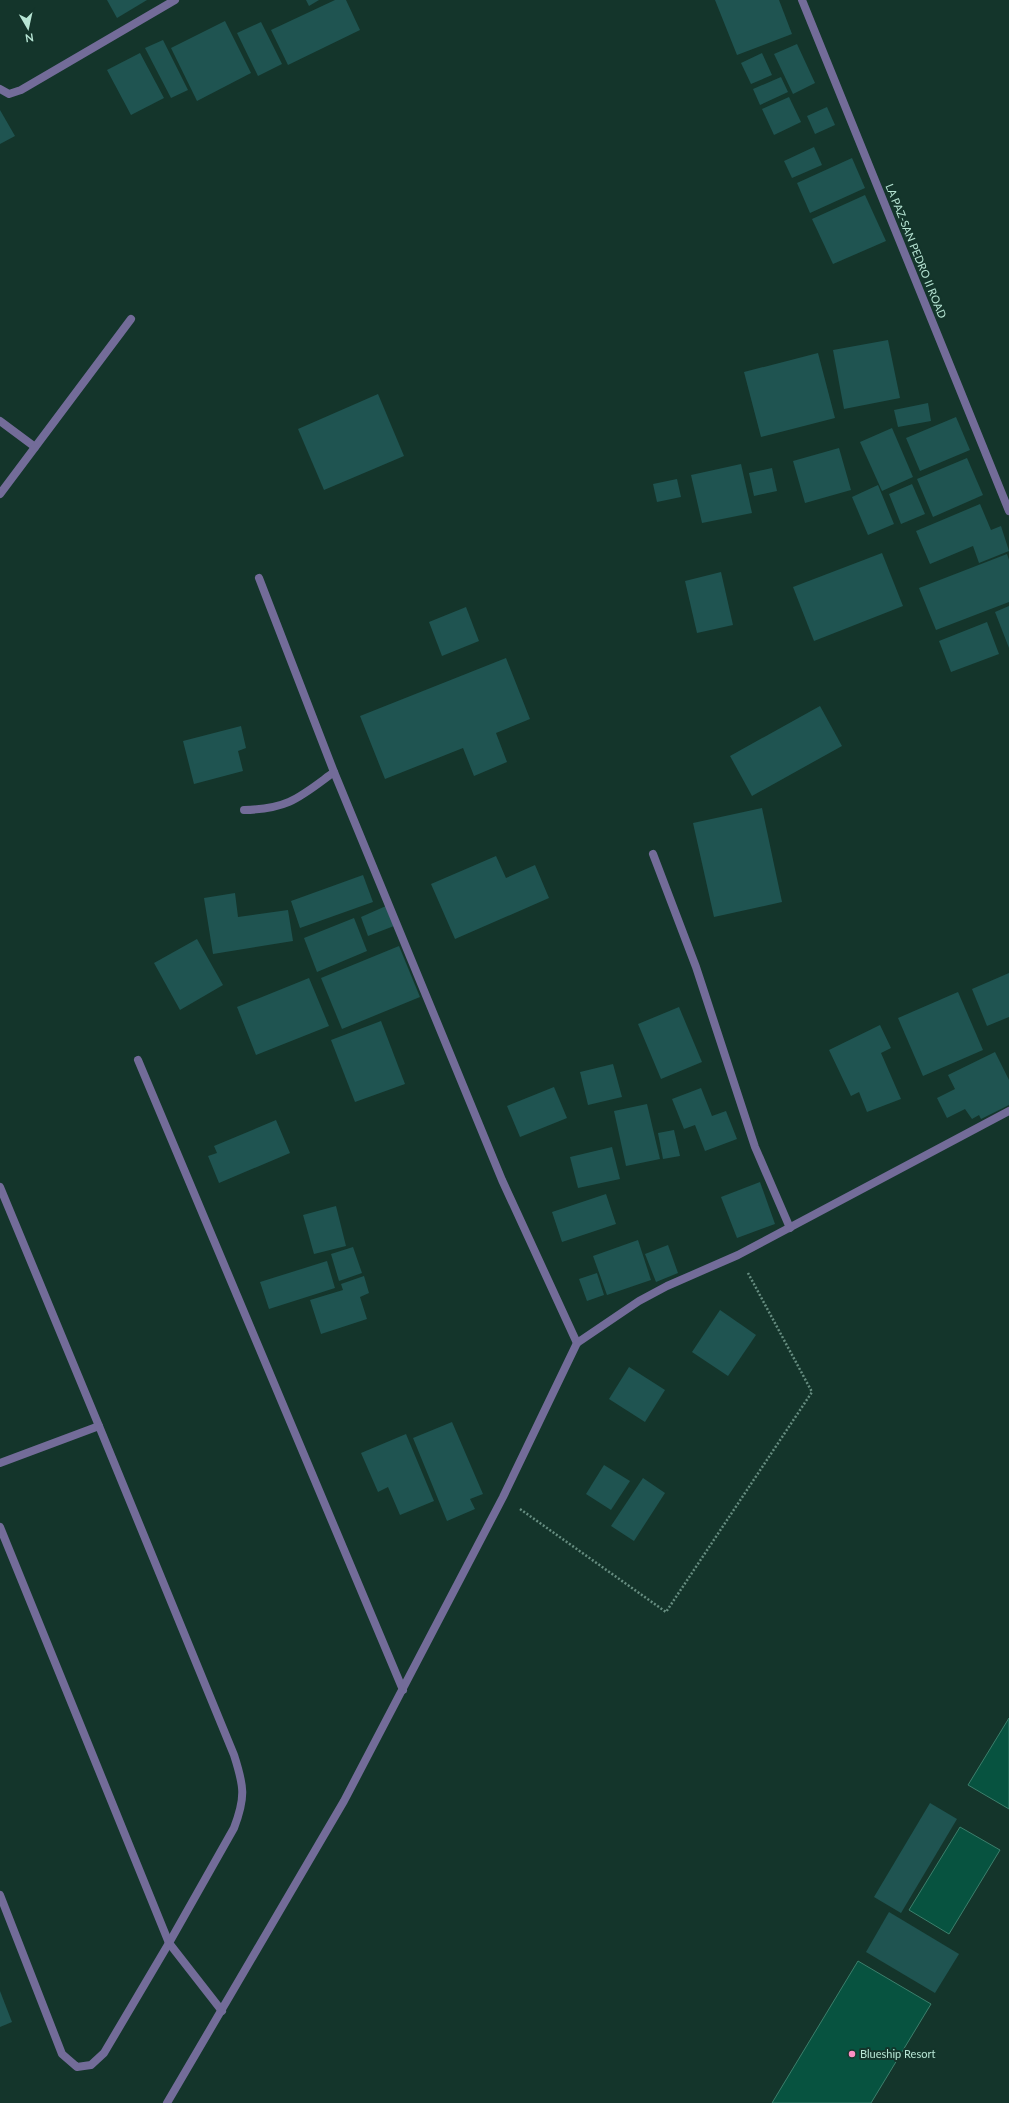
<svg xmlns="http://www.w3.org/2000/svg" width="1009" height="2103" viewBox="0 0 1009 2103" font-family="Lato,sans-serif">
	<rect width="100%" height="100%" fill="#14352b"/>
	<g fill="#075340" stroke="#3c7f6c">
		<polygon points="1009,1718 1009,1809 968,1785"/>
		<polygon points="960,1827 1000,1850 949,1934 909,1910"/>
		<polygon points="858,1961 931,2004 871,2103 772,2103"/>
	</g>
	<g fill="#1f5451">
		<polygon points="107,0 147,0 117,18"/>
		<polygon points="306,0 319,0 309,6"/>
		<polygon points="335,0 346,0 360,30 288,65 271,30"/>
		<polygon points="715,0 779,0 792,34 737,55"/>
		<polygon points="225,21 251,73 197,101 171,48"/>
		<polygon points="261,22 282,64 258,76 237,33"/>
		<polygon points="163,40 188,90 171,98 145,48"/>
		<polygon points="797,44 815,83 793,94 774,54"/>
		<polygon points="140,53 164,98 131,115 107,70"/>
		<polygon points="762,53 772,75 751,84 741,63"/>
		<polygon points="781,77 788,92 760,105 753,89"/>
		<polygon points="789,97 801,122 774,135 762,109"/>
		<polygon points="827,107 835,125 815,134 807,116"/>
		<polygon points="0,110 15,136 0,144"/>
		<polygon points="814,147 822,165 792,178 784,161"/>
		<polygon points="852,158 865,188 810,213 797,183"/>
		<polygon points="865,195 886,241 833,264 812,219"/>
		<polygon points="888,340 900,398 844,409 833,350"/>
		<polygon points="818,353 835,418 761,437 744,372"/>
		<polygon points="378,394 404,456 324,490 298,429"/>
		<polygon points="928,403 931,421 898,427 894,410"/>
		<polygon points="956,417 970,450 920,471 906,438"/>
		<polygon points="892,428 913,477 882,491 860,442"/>
		<polygon points="839,448 851,490 805,503 793,461"/>
		<polygon points="967,458 983,495 933,517 917,479"/>
		<polygon points="741,464 752,513 702,523 691,475"/>
		<polygon points="772,468 777,491 754,496 749,473"/>
		<polygon points="677,479 681,497 657,502 653,484"/>
		<polygon points="912,484 925,514 901,524 889,494"/>
		<polygon points="878,485 894,524 868,535 852,497"/>
		<polygon points="980,504 991,530 1001,526 1009,551 979,563 973,546 930,564 916,531"/>
		<polygon points="882,553 903,606 814,641 793,587"/>
		<polygon points="1007,554 1009,560 1009,602 936,630 919,588"/>
		<polygon points="721,572 733,625 697,633 685,581"/>
		<polygon points="1009,606 1009,648 995,612"/>
		<polygon points="466,607 479,641 442,656 429,622"/>
		<polygon points="987,622 999,654 951,672 939,641"/>
		<polygon points="506,658 530,719 496,733 507,762 474,776 463,748 385,779 360,716"/>
		<polygon points="820,706 842,746 752,796 730,756"/>
		<polygon points="241,726 246,748 238,751 243,771 194,784 183,741"/>
		<polygon points="762,808 782,902 714,917 693,823"/>
		<polygon points="496,856 506,878 535,865 549,898 455,939 431,884"/>
		<polygon points="363,875 373,902 300,928 291,901"/>
		<polygon points="235,893 238,917 288,910 293,941 213,954 204,898"/>
		<polygon points="386,906 394,926 368,936 361,917"/>
		<polygon points="354,918 367,951 317,972 304,938"/>
		<polygon points="197,939 223,985 180,1010 154,963"/>
		<polygon points="399,946 420,997 342,1029 321,978"/>
		<polygon points="1009,973 1009,1017 987,1026 972,989"/>
		<polygon points="309,978 329,1026 256,1055 237,1007"/>
		<polygon points="958,992 983,1050 923,1076 898,1018"/>
		<polygon points="679,1007 702,1062 661,1079 638,1024"/>
		<polygon points="381,1021 405,1084 355,1102 331,1040"/>
		<polygon points="880,1025 891,1048 881,1053 901,1099 867,1112 859,1092 851,1096 829,1050"/>
		<polygon points="995,1052 1009,1080 1009,1105 981,1119 979,1115 972,1119 965,1109 947,1118 937,1098 955,1089 948,1075"/>
		<polygon points="613,1064 622,1097 588,1105 580,1072"/>
		<polygon points="554,1087 567,1118 520,1137 507,1106"/>
		<polygon points="701,1088 712,1116 726,1111 737,1139 705,1151 695,1125 684,1129 672,1099"/>
		<polygon points="647,1104 660,1159 626,1166 614,1111"/>
		<polygon points="276,1120 290,1153 219,1183 208,1156 217,1153 214,1146"/>
		<polygon points="674,1130 680,1156 663,1159 658,1133"/>
		<polygon points="612,1147 620,1179 578,1188 570,1157"/>
		<polygon points="760,1182 775,1224 737,1238 721,1197"/>
		<polygon points="606,1194 616,1224 562,1242 552,1212"/>
		<polygon points="336,1206 346,1246 314,1254 303,1215"/>
		<polygon points="638,1240 651,1280 607,1295 593,1256"/>
		<polygon points="668,1245 678,1273 656,1282 645,1254"/>
		<polygon points="353,1247 362,1273 339,1281 331,1254"/>
		<polygon points="327,1261 335,1288 269,1309 260,1282"/>
		<polygon points="597,1273 604,1295 587,1301 579,1279"/>
		<polygon points="364,1276 369,1293 360,1297 367,1319 321,1334 310,1300 343,1290 341,1284"/>
		<polygon points="720,1310 756,1335 728,1376 692,1352"/>
		<polygon points="629,1367 665,1390 645,1422 609,1399"/>
		<polygon points="452,1422 483,1494 470,1499 475,1509 447,1521 413,1438"/>
		<polygon points="406,1434 434,1501 400,1515 388,1487 378,1492 361,1453"/>
		<polygon points="604,1465 630,1481 611,1510 586,1494"/>
		<polygon points="643,1478 665,1493 634,1541 611,1526"/>
		<polygon points="930,1803 957,1819 901,1913 874,1897"/>
		<polygon points="889,1912 959,1954 935,1993 866,1952"/>
		<polygon points="0,1991 12,2022 0,2027"/>
	</g>
	<g fill="none" stroke-linecap="round" stroke-linejoin="round">
		<polyline stroke="#668d80" stroke-width="2.5" stroke-dasharray="2 2" stroke-linecap="butt" points="520,1509 666,1612 812,1392 748,1273"/>
		<g stroke="#736c99" stroke-width="8">
			<path d="M 244,810 C 289,809 300,797 334,772"/>
			<polyline points="653,854 696,967 755,1147 790,1228"/>
		</g>
		<g stroke="#736c99" stroke-width="8">
			<polyline points="0,89 9,94 21,90 175,0"/>
			<polyline points="0,421 35,447"/>
			<polyline points="0,494 131,319"/>
			<polyline points="259,578 334,772 502,1180 577,1343"/>
			<polyline points="138,1060 403,1690"/>
			<polyline points="0,1187 99,1426 0,1463"/>
			<polyline points="0,1527 169,1943 222,2011"/>
			<path d="M 0,1895 L 62,2054 L 77,2067 L 91,2065 L 104,2053 L 169,1943 L 234,1828 C 246,1797 244,1786 234,1755 L 99,1426"/>
			<polyline points="167,2103 344,1801 503,1497 577,1343 639,1301 667,1286 738,1255 1009,1111"/>
		</g>
		<polyline stroke="#736c99" stroke-width="8" points="802,0 1009,511"/>
	</g>
	<circle fill="#fc8fc3" stroke="#14352b" stroke-width="1.5" cx="852" cy="2054" r="4"/>
	<g text-anchor="middle" stroke-width="4" stroke-linejoin="round" paint-order="stroke">
		<g font-size="11" fill="#b7e5d4" stroke="#14352b">
			<text transform="translate(916 251) rotate(68)" y="4">LA PAZ-SAN PEDRO II ROAD</text>
		</g>
		<g font-size="11" fill="#b7e5d4" stroke="#14352b" text-anchor="start">
			<text x="860" y="2058">Blueship Resort</text>
		</g>
	</g>
	<g transform="translate(28 28) rotate(171)" stroke="#14352b" stroke-width="3" paint-order="stroke">
	<path d="M0-3L7 15L0 10L-7 15Z" fill="#b7e5d4"/>
	<text y="-6" font-size="11" font-weight="bold" text-anchor="middle" fill="#b7e5d4">N</text>
	</g>
</svg>
